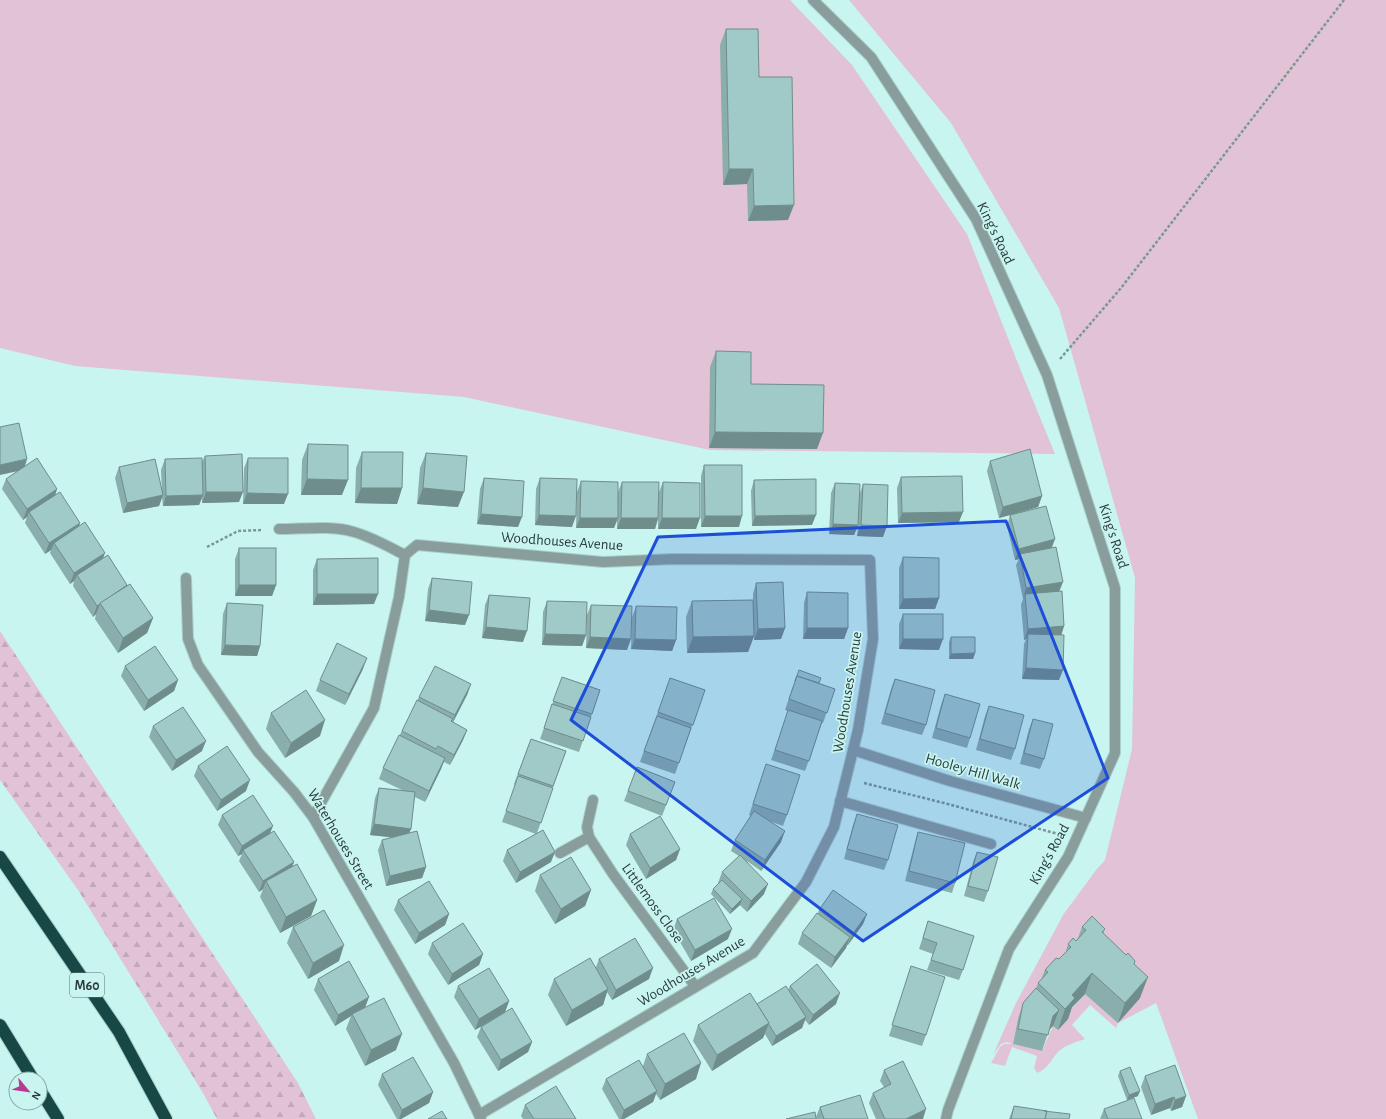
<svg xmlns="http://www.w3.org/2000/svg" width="1386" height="1119" viewBox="0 0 1386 1119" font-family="'Alegreya Sans',sans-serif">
	<defs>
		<pattern id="forest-firs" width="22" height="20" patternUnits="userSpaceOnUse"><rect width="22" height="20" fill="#e2c3d5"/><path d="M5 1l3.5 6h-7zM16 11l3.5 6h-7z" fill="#c2a8b8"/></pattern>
	</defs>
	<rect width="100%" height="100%" fill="#c9f5f1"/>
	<g fill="#e2c3d5" fill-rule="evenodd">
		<polygon points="0,0 790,0 852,65 967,234 1021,371 1055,454 710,450 464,397 75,366 0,348"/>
		<path d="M 849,0 L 1386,0 L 1386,1119 L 1198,1119 L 1156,1003 L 1118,1023 L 1116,1028 L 1090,1005 L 1072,1025 L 1085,1039 C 1076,1042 1066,1045 1059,1051 C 1051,1059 1048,1069 1037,1073 L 1034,1068 L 1037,1056 L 1012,1047 L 1005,1066 L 991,1063 L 1000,1047 L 1004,1044 L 1012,1044 L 1007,1042 L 1001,1044 L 993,1055 L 1016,1003 L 1063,915 L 1096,870 L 1105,860 L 1132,749 L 1135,578 L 1059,308 L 951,123 ZM 1120,974 L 1085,994 L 1053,1026 L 1042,1051 L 1013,1044 L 1018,1019 Z"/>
	</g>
	<polygon fill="url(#forest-firs)" points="0,631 298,1083 316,1119 217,1119 203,1093 78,890 0,780"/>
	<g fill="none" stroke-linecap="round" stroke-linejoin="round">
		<defs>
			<g id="minor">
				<polyline points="813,0 871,57 976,219 1047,375 1115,588 1115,753 1068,857 1009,949 948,1110 946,1119"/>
				<path d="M 279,529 C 302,529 332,525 354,532 C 372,537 389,547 405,555"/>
				<polyline points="186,578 188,639 198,665 258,752 294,792 313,817 454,1063 481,1119"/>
				<polyline points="853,750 950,781 1086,818"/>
				<polyline points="840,801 991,844"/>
				<polyline points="313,817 374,708 399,597 405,555 417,545 603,562 674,559 870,560 873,639 858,730 834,827 806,882 753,953 479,1115"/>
				<polyline points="589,837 613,874 695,986"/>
				<polyline points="560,853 589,837 587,827 593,800"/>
			</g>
			<g id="highway">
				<polyline points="0,857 119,1032 166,1119"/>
				<polyline points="0,1025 33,1079"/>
				<polyline points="40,1090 58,1119"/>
			</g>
		</defs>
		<use href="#minor" stroke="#a9d0cd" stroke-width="12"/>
		<use href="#highway" stroke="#a9d0cd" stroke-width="14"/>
		<g stroke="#7a9895" stroke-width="2.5" stroke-dasharray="3 2" stroke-linecap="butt">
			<polyline points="1060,359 1121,288 1344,0"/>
			<polyline points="207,547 238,531 261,530"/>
			<polyline points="864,783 944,803 1058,834"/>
		</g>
		<use href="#minor" stroke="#899e9c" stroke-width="10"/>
		<use href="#highway" stroke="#184845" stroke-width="12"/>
	</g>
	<g fill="#89aeab">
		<polygon points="726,29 759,77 788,220 748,221 747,184 723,185 720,45"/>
		<polygon points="716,351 751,384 817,449 709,448 710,367"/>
		<polygon points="308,444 342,495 301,495 302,460"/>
		<polygon points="362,452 402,488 397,504 355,503 356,468"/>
		<polygon points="426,453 458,507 417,504 420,468"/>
		<polygon points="205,456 239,502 202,503 202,498 199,505 163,506 162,497 159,506 123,513 115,478 119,467 162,491 161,470 165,459 202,462"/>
		<polygon points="248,458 284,504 243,504 244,468"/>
		<polygon points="27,459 25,467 55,495 80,523 79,526 103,558 127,585 153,618 147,633 118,653 95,619 96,614 93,617 73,586 74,581 70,584 50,553 51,550 45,554 25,523 27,517 23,520 2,489 6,479 18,471"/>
		<polygon points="990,461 1042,496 1038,507 999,518 987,471"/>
		<polygon points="704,465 739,527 701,527 701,476"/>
		<polygon points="901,477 959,522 898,523 897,488"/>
		<polygon points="484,478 518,527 477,524 480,489"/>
		<polygon points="540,478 572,527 535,525 536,489"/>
		<polygon points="754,480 812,525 752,526 751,491"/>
		<polygon points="581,481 618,508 618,492 622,482 659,492 663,482 696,529 658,529 658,519 655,529 617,529 617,518 614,528 576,528 577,492"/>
		<polygon points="835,483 860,493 863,484 883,537 857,536 858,526 854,535 829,534 831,493"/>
		<polygon points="1010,515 1055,539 1051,548 1064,626 1061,635 1059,680 1022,679 1024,644 1026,639 1024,640 1021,605 1023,599 1016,565 1019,559 1015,560 1007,526"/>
		<polygon points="239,548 276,585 272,596 235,596 235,559"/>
		<polygon points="903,557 939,598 935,609 899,609 899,568"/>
		<polygon points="317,559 374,604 313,605 313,570"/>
		<polygon points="432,578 465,625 425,621 428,589"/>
		<polygon points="756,583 785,628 781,639 754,640 753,617 754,636 748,652 687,653 686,617 692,601 753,600 753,594"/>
		<polygon points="807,592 848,628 844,639 803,639 804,603"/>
		<polygon points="489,595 523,642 482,638 485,605"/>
		<polygon points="547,601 586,635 582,646 542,645 543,612"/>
		<polygon points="227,603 260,646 257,656 221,655 223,614"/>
		<polygon points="591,605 627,650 586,648 587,615"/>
		<polygon points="636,606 676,640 672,651 631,649 632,617"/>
		<polygon points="903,614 939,650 899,649 899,624"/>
		<polygon points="951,637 975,653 973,659 949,659 949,642"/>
		<polygon points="125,666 178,680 174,691 144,711 121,676"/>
		<polygon points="363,669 345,705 316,691 320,680"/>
		<polygon points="562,677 600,690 579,752 540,739"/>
		<polygon points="670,678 705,690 675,774 640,762"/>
		<polygon points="895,679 926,725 922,735 881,724 891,689"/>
		<polygon points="819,683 835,689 823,723 822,723 805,771 771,760 788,711 785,710 793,686"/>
		<polygon points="471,684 467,695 453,722 467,730 463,740 450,765 444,762 441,769 425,802 415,797 409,833 426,867 422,878 386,886 378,850 382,840 391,837 370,835 375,798 379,788 402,790 379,779 383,768 419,697"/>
		<polygon points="945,694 970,738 967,748 932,738 941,705"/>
		<polygon points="989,706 1015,749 1011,760 976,750 985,716"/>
		<polygon points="271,713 320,736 285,758 266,729"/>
		<polygon points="1033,719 1044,759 1040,769 1020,764 1029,729"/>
		<polygon points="153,726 202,751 172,771 149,737"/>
		<polygon points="531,739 566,751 537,833 551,862 516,883 503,861 507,850 536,834 502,822 515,785 514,784"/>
		<polygon points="766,764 787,815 783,826 769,821 781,842 761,871 747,861 764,894 747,912 740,905 730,914 711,894 713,889 719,884 718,883 722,872 739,856 731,851 735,840 751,816 749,815"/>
		<polygon points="198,766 246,791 217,811 194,776"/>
		<polygon points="637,767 675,782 662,816 624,801"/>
		<polygon points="857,814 888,860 884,870 844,859 853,825"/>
		<polygon points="222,815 270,833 294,862 292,867 317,900 311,916 280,933 260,897 263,889 259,892 239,861 242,854 238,856 218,825"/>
		<polygon points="918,832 955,883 952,893 905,881 915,842"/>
		<polygon points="630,834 680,849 676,860 646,879 626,845"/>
		<polygon points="977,852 988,891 984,902 964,896 973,862"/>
		<polygon points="540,875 591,890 585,906 555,924 535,891"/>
		<polygon points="398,900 449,914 445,925 415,944 394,910"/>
		<polygon points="819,910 867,914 863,924 848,945 847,945 846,948 831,968 798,944 802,933 818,913"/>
		<polygon points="677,919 728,939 691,961 673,930"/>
		<polygon points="928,921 963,970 959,980 927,970 933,954 919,949"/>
		<polygon points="293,927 339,961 308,979 287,943"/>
		<polygon points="1082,927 1105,929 1103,934 1126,955 1135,961 1134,964 1140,998 1118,1023 1085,994 1072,1007 1068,1019 1058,1030 1053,1026 1049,1030 1042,1051 1013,1044 1018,1019 1023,1003 1036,988 1038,983 1041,980 1045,970 1059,959 1065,954 1068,944 1076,941 1078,938"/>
		<polygon points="432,943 483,954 479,965 448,985 428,954"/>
		<polygon points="599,959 649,979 612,1000 607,992 603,1005 566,1026 548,995 554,979 596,967"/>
		<polygon points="911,966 926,1035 922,1046 889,1036"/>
		<polygon points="318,979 365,1007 396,1050 365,1066 346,1029 351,1016 335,1026 314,990"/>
		<polygon points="458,986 509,1001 505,1012 475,1030 454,997"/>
		<polygon points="790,986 836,1004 809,1025 805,1020 802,1028 772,1046 765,1034 763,1038 712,1071 693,1041 698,1025 757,1004 788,990"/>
		<polygon points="481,1027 532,1042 528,1052 498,1071 477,1037"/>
		<polygon points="647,1054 696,1079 660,1100 656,1094 653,1102 624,1119 619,1119 602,1089 606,1079 643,1066"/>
		<polygon points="884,1070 923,1119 876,1119 869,1103 873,1093 884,1087 880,1081"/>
		<polygon points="1120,1071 1138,1096 1127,1100 1118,1076"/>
		<polygon points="382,1074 433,1092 429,1103 401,1119 397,1119 378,1085"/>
		<polygon points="1145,1076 1186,1096 1182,1107 1171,1111 1170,1108 1151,1115 1141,1087"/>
		<polygon points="525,1105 576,1119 523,1119 521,1116"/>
		<polygon points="1014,1106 1069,1119 1009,1119"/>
		<polygon points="820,1107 868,1119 816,1119 816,1117"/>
		<polygon points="1104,1109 1142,1119 1100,1119"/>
	</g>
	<g fill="#6f8d8b">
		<polygon points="729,169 753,169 747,184 723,185"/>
		<polygon points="794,205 788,220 748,221 754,206"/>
		<polygon points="715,432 823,433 817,449 709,448"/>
		<polygon points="27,459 23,470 0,475 0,465"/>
		<polygon points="307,479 348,480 342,495 301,495"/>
		<polygon points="361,488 402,488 397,504 355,503"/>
		<polygon points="423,488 464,492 458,507 417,504"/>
		<polygon points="57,489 54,500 29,512 27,517 23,520 27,509"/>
		<polygon points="206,492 243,492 239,502 202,503"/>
		<polygon points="247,493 288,494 284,504 243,504"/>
		<polygon points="163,495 159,506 123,513 127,503"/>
		<polygon points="203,495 199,505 163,506 166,496"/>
		<polygon points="1042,496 1038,507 999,518 1003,507"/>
		<polygon points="963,512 959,522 898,523 902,513"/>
		<polygon points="481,514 522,517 518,527 477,524"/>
		<polygon points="539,515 576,516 572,527 535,525"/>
		<polygon points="816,515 812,525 752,526 755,516"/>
		<polygon points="705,516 742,516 739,527 701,527"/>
		<polygon points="580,518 618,518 614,528 576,528"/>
		<polygon points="621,518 658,518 655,529 617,529"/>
		<polygon points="662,518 700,518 696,529 658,529"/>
		<polygon points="80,523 76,533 54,543 51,550 45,554 49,543"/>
		<polygon points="833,524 858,525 854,535 829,534"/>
		<polygon points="861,525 887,526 883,537 857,536"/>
		<polygon points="1055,539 1051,550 1020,554 1019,559 1015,560 1019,549"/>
		<polygon points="105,553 101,564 77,575 74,581 70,584 74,573"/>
		<polygon points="1063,582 1059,592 1025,594 1023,599 1026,588"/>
		<polygon points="239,585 276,585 272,596 235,596"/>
		<polygon points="317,594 378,594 374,604 313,605"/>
		<polygon points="939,598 935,609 899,609 903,599"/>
		<polygon points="100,604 96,614 93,617 97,606"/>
		<polygon points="429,610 469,615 465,625 425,621"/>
		<polygon points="153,618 147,633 118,653 123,638"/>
		<polygon points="1064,626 1061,636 1028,634 1026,639 1024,640 1028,629"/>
		<polygon points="486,627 527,631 523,642 482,638"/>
		<polygon points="785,628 781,639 754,640 758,629"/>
		<polygon points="807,628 848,628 844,639 803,639"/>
		<polygon points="545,634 586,635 582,646 542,645"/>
		<polygon points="754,636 748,652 687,653 693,637"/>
		<polygon points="590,637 631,639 627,650 586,648"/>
		<polygon points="635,639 676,640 672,651 631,649"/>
		<polygon points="903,639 943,639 939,650 899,649"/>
		<polygon points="225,645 260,646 257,656 221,655"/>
		<polygon points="975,653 973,659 949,659 951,654"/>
		<polygon points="367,658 363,669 345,705 349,694"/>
		<polygon points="1026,668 1063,670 1059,680 1022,679"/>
		<polygon points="178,680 174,691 144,711 148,700"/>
		<polygon points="471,684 467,695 451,726 455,715"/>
		<polygon points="325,720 320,736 285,758 291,743"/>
		<polygon points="467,730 463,740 450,765 454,755"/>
		<polygon points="206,741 202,751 172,771 176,760"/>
		<polygon points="445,758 441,769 425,802 429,791"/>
		<polygon points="250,780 246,791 217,811 221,800"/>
		<polygon points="374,824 411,829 407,839 370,835"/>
		<polygon points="273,826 269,836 243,850 242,854 238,856 242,846"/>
		<polygon points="785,831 781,842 761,871 765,860"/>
		<polygon points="680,849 676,860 646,879 650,868"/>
		<polygon points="555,852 551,862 516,883 520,872"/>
		<polygon points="294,862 290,872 266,881 263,889 259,892 263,881"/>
		<polygon points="426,867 422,878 386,886 390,876"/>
		<polygon points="768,884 764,894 747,912 751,901"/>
		<polygon points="591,890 585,906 555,924 561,909"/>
		<polygon points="742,899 740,905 730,914 732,909"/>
		<polygon points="317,900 311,916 280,933 286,917"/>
		<polygon points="449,914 445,925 415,944 419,933"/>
		<polygon points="867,914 863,924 848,945 852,935"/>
		<polygon points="732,929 728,939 691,961 695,950"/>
		<polygon points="850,937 846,948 831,968 835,957"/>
		<polygon points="344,945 339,961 308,979 313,963"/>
		<polygon points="483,954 479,965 448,985 452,974"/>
		<polygon points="653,968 649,979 612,1000 616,990"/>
		<polygon points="1092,973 1085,994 1072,1007 1068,1019 1058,1030 1065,1009 1072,995"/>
		<polygon points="1148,977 1140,998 1118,1023 1125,1003"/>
		<polygon points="608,989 603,1005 566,1026 572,1010"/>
		<polygon points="840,993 836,1004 809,1025 813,1015"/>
		<polygon points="369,997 365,1008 352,1014 351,1016 335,1026 338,1015"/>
		<polygon points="509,1001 505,1012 475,1030 479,1019"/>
		<polygon points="1059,1010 1053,1026 1047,1032 1053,1016"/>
		<polygon points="806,1017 802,1028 772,1046 776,1036"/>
		<polygon points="769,1023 763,1038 712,1071 717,1055"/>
		<polygon points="402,1034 396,1050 365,1066 371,1050"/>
		<polygon points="532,1042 528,1052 498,1071 501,1060"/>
		<polygon points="701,1063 696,1079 660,1100 665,1084"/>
		<polygon points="657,1091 653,1102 624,1119 621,1119 624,1110"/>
		<polygon points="1140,1091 1138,1096 1127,1100 1129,1095"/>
		<polygon points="433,1092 429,1103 401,1119 399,1119 402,1110"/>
		<polygon points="1186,1096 1182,1107 1171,1111 1175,1100"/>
		<polygon points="1174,1097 1170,1108 1151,1115 1155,1104"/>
		<polygon points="926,1109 923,1119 906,1119"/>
	</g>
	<g fill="#9fcac7" stroke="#6f8d8b">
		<polygon points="726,29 758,29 759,77 792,77 794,205 754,206 753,169 729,169"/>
		<polygon points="716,351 751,352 751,384 824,385 823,433 715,432"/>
		<polygon points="19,423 27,459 0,465 0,427"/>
		<polygon points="308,444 348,445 348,480 307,479"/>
		<polygon points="1030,449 1042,496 1003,507 990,461"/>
		<polygon points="362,452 403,452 402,488 361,488"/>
		<polygon points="426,453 467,456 464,492 423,488"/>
		<polygon points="242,454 243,492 206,492 205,456"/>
		<polygon points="37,458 57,489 27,509 6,479"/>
		<polygon points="202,458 203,495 166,496 165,459"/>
		<polygon points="248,458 288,458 288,494 247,493"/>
		<polygon points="155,459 163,495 127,503 119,467"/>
		<polygon points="704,465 742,465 742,516 705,516"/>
		<polygon points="962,476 963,512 902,513 901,477"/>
		<polygon points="484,478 524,481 522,517 481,514"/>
		<polygon points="540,478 577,479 576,516 539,515"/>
		<polygon points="816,479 816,515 755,516 754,480"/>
		<polygon points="581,481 618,482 618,518 580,518"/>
		<polygon points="622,482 659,482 658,518 621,518"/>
		<polygon points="663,482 700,483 700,518 662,518"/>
		<polygon points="835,483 860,484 858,525 833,524"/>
		<polygon points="863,484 888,485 887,526 861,525"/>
		<polygon points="60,492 80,523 49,543 29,512"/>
		<polygon points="1046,506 1055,539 1019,549 1010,515"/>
		<polygon points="85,522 105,553 74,573 54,543"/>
		<polygon points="1056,547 1063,582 1026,588 1020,554"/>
		<rect x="239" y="548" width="37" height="37"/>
		<polygon points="108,555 127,585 97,606 77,575"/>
		<polygon points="903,557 939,558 939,598 903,599"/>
		<polygon points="378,558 378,594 317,594 317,559"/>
		<polygon points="432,578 472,582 469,615 429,610"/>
		<polygon points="783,582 785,628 758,629 756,583"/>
		<polygon points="130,584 153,618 123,638 100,603"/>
		<polygon points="1062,591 1064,626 1028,629 1025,594"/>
		<polygon points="807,592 848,593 848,628 807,628"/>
		<polygon points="489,595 530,598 527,631 486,627"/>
		<polygon points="753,600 754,636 693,637 692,601"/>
		<polygon points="547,601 587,602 586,635 545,634"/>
		<polygon points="227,603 263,605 260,646 225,645"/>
		<polygon points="591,605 632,606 631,639 590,637"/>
		<polygon points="636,606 677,607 676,640 635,639"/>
		<rect x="903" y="614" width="40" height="25"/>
		<polygon points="1028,634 1064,635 1063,670 1026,668"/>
		<polygon points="951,637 975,637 975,653 951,654"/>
		<polygon points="337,643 367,658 349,694 320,680"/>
		<polygon points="155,646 178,680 148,700 125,666"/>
		<polygon points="435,666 471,684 455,715 419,697"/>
		<polygon points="799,670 821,678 819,683 797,676 795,681"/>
		<polygon points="797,676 835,689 827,713 789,699"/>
		<polygon points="562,677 600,690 592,714 553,701"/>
		<polygon points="670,678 705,690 693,725 658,712"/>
		<polygon points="895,679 935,690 926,725 885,713"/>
		<polygon points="306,690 325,720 291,743 271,713"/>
		<polygon points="945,694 980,704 970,738 936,728"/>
		<polygon points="417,700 453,719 451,721 467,730 454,755 438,746 436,749 402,731"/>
		<polygon points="552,704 591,717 583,741 544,728"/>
		<polygon points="989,706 1024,715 1015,749 980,739"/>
		<polygon points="183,707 206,741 176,760 153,726"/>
		<polygon points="788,710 822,721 809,761 775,750"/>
		<polygon points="657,716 691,728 679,763 644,751"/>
		<polygon points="1033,719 1053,724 1044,759 1024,753"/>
		<polygon points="399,735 445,758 429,791 383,768"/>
		<polygon points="531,739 566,751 553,786 518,774"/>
		<polygon points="227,746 250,780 221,800 198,766"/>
		<polygon points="766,764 800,775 787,815 753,804"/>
		<polygon points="637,767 675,782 666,805 628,791"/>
		<polygon points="518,776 553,788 541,823 506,811"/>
		<polygon points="379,788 415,792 411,829 374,824"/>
		<polygon points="253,795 273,826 242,846 222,815"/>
		<polygon points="754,811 785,831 765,860 735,840"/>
		<polygon points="857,814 898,825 888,860 847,849"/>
		<polygon points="660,816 680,849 650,868 630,834"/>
		<polygon points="543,830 555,852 520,872 507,850"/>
		<polygon points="274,831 294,862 263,881 243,850"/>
		<polygon points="417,831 426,867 390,876 382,840"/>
		<polygon points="918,832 965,843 955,883 909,871"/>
		<polygon points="977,852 998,857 988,891 968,886"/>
		<polygon points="740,855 768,884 751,901 722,872"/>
		<polygon points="571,857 591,890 561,909 540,875"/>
		<polygon points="297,864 317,900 286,917 266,881"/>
		<polygon points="722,880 742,899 732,909 713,889"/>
		<polygon points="429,881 449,914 419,933 398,900"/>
		<polygon points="833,890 867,914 852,935 819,910"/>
		<polygon points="714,898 732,929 695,950 677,919"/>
		<polygon points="324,910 344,945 313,963 293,927"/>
		<polygon points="817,913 850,937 835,957 802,933"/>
		<polygon points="1092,916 1105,929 1102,932 1126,955 1128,953 1135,961 1134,964 1148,977 1125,1003 1092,973 1072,995 1075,998 1065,1009 1038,983 1048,972 1045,970 1056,958 1059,959 1071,947 1068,944 1073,938 1076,941 1086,930 1082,927"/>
		<polygon points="928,921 974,936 963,970 931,960 937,943 923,938"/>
		<polygon points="463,923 483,954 452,974 432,943"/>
		<polygon points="635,938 653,968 616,990 599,959"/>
		<polygon points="590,958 608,989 572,1010 554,979"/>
		<polygon points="349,961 369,997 338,1015 318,979"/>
		<polygon points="817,964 840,993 813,1015 790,986"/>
		<polygon points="911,966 945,977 926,1035 892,1025"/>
		<polygon points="489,968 509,1001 479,1019 458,986"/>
		<polygon points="786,986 806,1017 776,1036 768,1023 769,1023 757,1004"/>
		<polygon points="1036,988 1059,1010 1053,1016 1048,1035 1018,1029 1023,1003"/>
		<polygon points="750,993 769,1023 717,1055 698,1025"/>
		<polygon points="384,998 402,1034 371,1050 352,1014"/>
		<polygon points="512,1008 532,1042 501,1060 481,1027"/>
		<polygon points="684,1033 701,1063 665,1084 647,1054"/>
		<polygon points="413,1057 433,1092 402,1110 382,1074"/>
		<polygon points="639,1060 657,1091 624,1110 606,1079"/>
		<polygon points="903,1061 926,1109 906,1119 885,1119 873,1093 891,1084 884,1070"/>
		<polygon points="1175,1065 1186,1096 1175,1100 1174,1097 1155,1104 1145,1076"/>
		<polygon points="1130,1067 1140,1091 1129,1095 1120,1071"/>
		<polygon points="556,1086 576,1119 534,1119 525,1105"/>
		<polygon points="860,1095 868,1119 824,1119 820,1107"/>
		<polygon points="1134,1098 1142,1119 1108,1119 1104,1109"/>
		<polygon points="1014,1106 1047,1111 1045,1119 1011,1119"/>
		<polygon points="442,1111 447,1119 428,1119"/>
		<polygon points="1044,1111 1070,1114 1069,1119 1045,1119 1047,1111"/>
		<polygon points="815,1112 816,1119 786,1119"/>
	</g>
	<path fill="#1d4ed8" fill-opacity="0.2" stroke="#1d4ed8" stroke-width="3" stroke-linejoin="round" d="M 1006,521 L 1108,778 L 863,941 L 571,720 L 658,537 Z"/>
	<g text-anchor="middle" stroke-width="3.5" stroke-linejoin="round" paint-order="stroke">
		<rect fill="#c9f5f1" stroke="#5a7472" stroke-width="1" x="70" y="973" width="34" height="24" rx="3"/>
		<g font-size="14" font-weight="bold" fill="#2b3c3b">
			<text x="87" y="990">M60</text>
		</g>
		<g font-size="15" fill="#2b3c3b" stroke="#c9f5f1">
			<text transform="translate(996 233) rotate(64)" y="5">King's Road</text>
			<text transform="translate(1114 536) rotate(72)" y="5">King's Road</text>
			<text transform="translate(562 541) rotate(4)" y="5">Woodhouses Avenue</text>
			<text transform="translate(847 692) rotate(-81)" y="5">Woodhouses Avenue</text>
			<text transform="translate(973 771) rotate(16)" y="5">Hooley Hill Walk</text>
			<text transform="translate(341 839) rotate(59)" y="5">Waterhouses Street</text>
			<text transform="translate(1049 854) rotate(-61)" y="5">King's Road</text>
			<text transform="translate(653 903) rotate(54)" y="5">Littlemoss Close</text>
			<text transform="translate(691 971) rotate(-31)" y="5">Woodhouses Avenue</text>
		</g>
	</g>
	<g transform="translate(28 1091) rotate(119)"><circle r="19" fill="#c9f5f1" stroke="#8aaba8"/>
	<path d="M0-3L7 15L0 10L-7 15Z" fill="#b53c90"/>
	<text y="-6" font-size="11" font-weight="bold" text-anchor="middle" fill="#2b3c3b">N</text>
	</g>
</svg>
